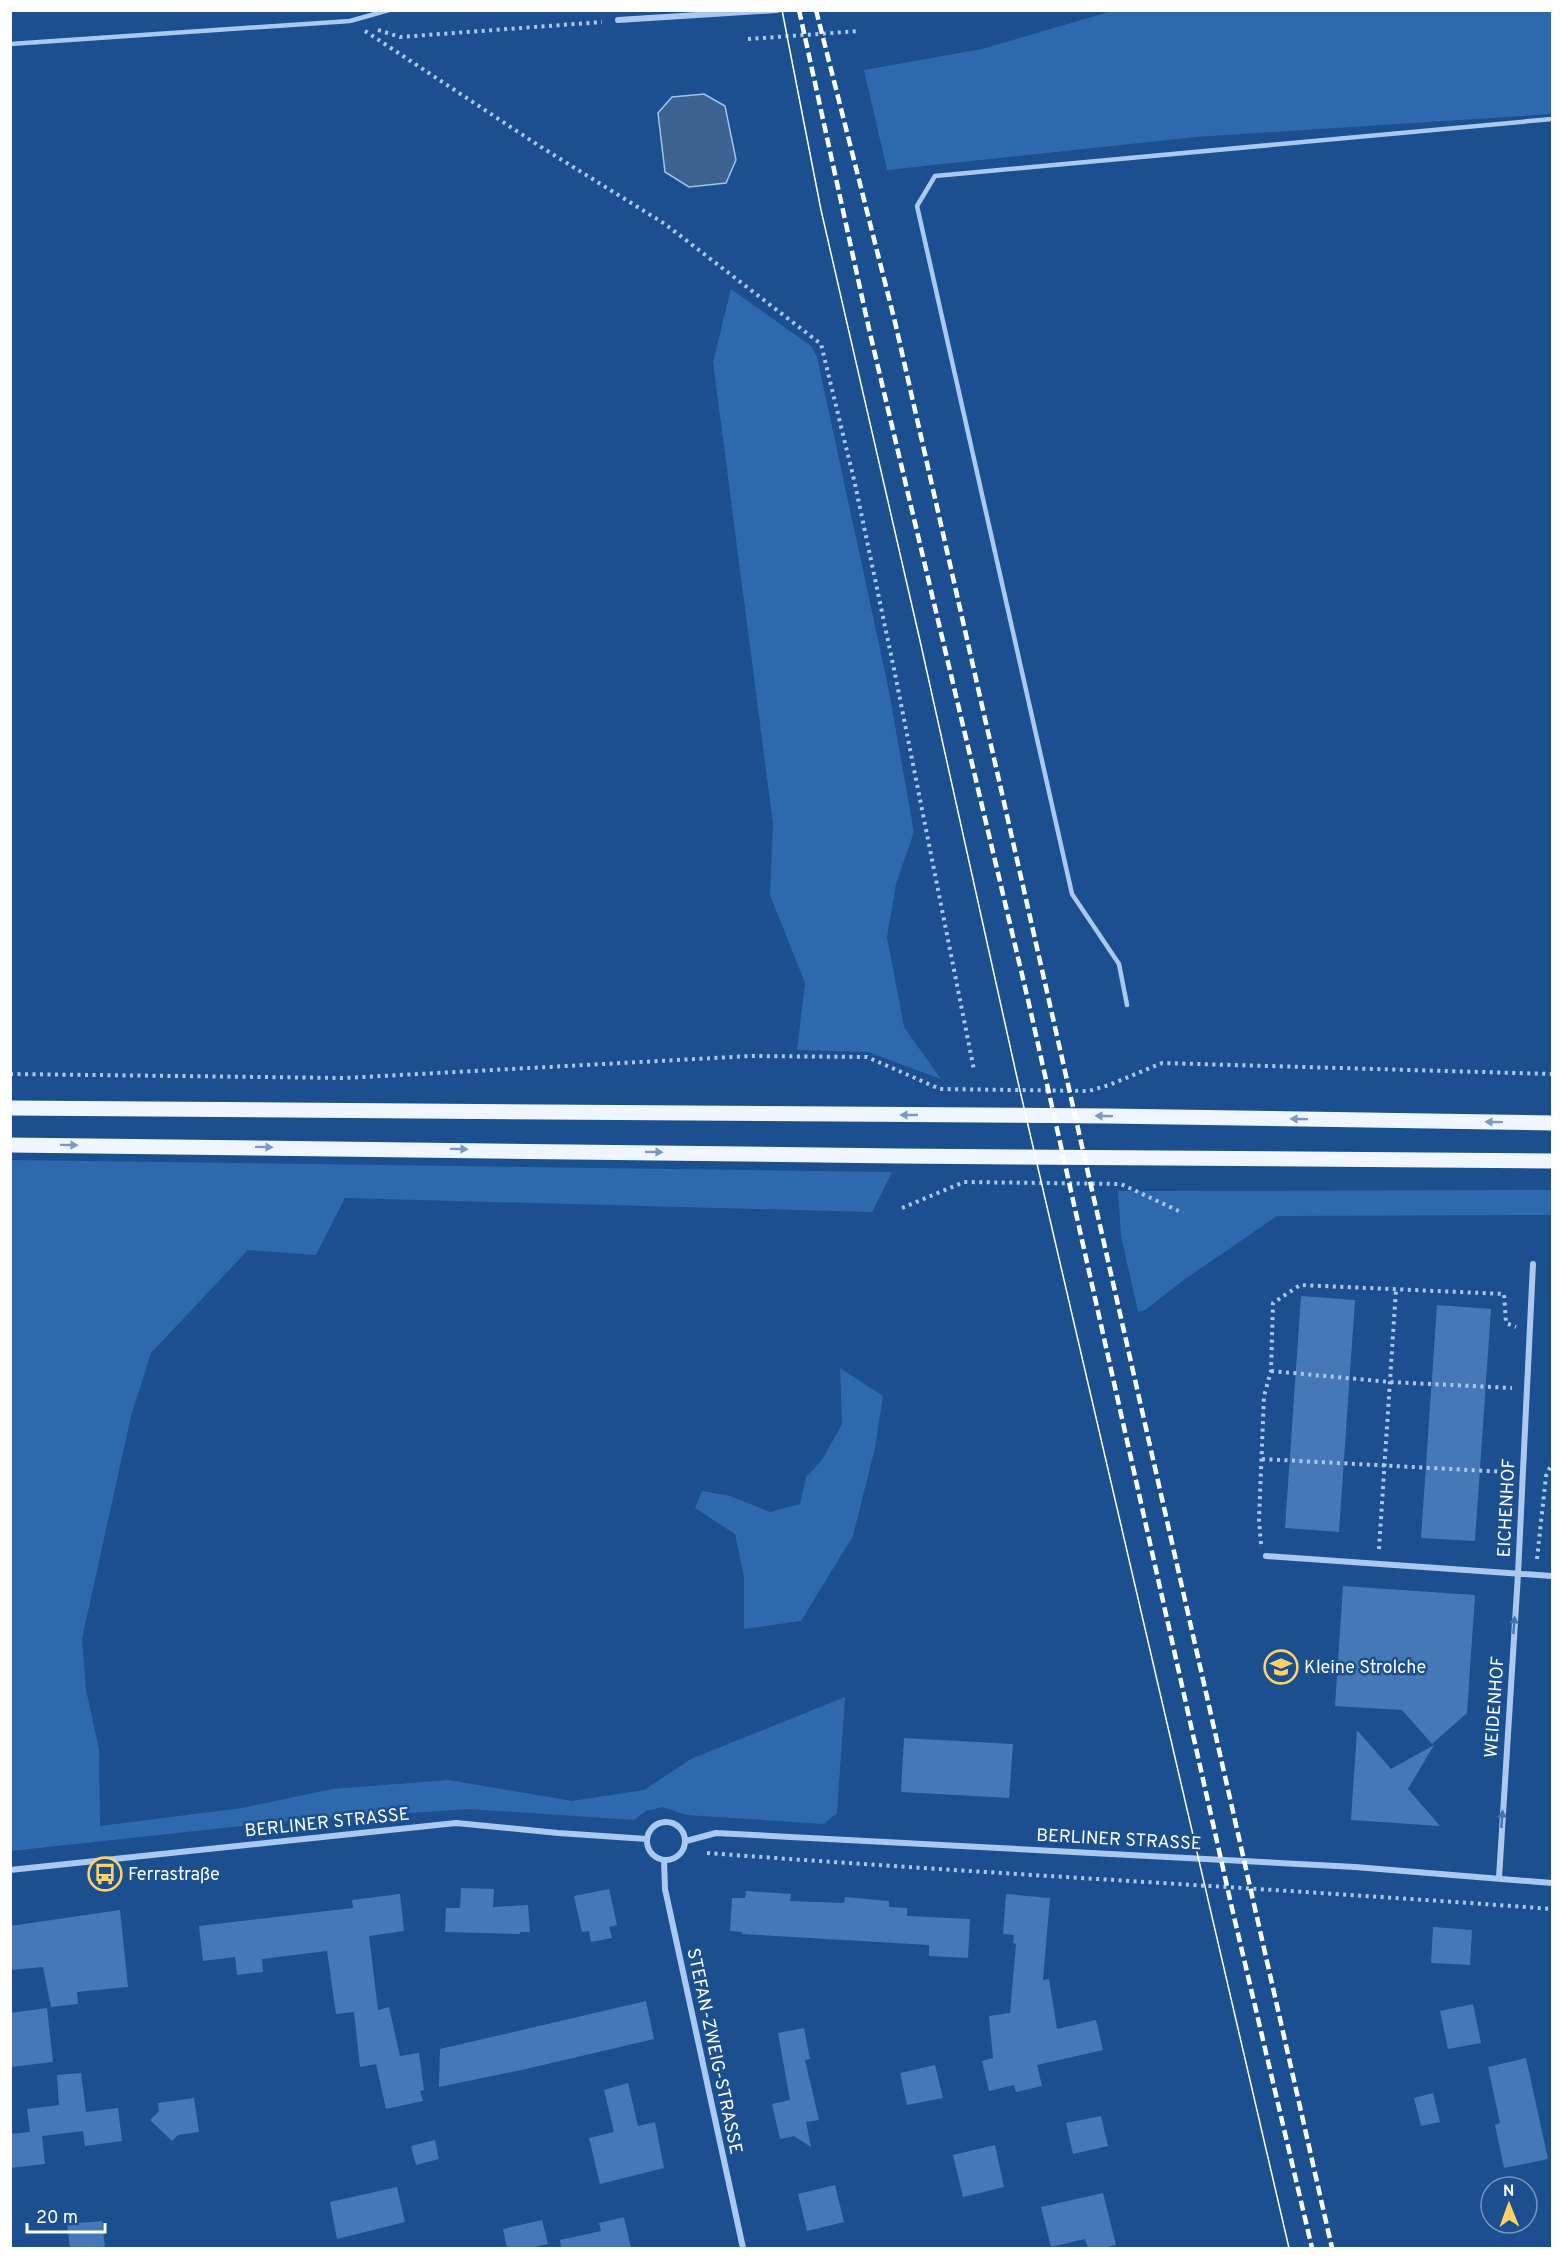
<svg xmlns="http://www.w3.org/2000/svg" width="1563" height="2259" viewBox="0 0 1563 2259" font-family="Overpass,sans-serif">
	<rect width="100%" height="100%" fill="#1b4f8f"/>
	<g fill="#2e69ad">
		<polygon points="1112,11 1552,11 1552,114 1196,137 887,170 864,70 982,49"/>
		<polygon points="731,289 811,346 817,357 888,686 914,832 896,884 887,937 904,1027 941,1079 868,1052 797,1050 805,983 770,895 773,824 713,362"/>
		<polygon points="11,1160 892,1172 872,1212 345,1198 316,1255 248,1250 151,1353 131,1416 82,1639 86,1690 99,1749 100,1826 242,1808 332,1789 449,1780 572,1801 644,1790 691,1759 845,1697 837,1813 824,1824 686,1815 663,1807 646,1811 634,1820 469,1809 288,1821 11,1851"/>
		<polygon points="1552,1190 1552,1215 1277,1216 1181,1282 1145,1310 1138,1312 1121,1236 1118,1191"/>
		<polygon points="840,1368 883,1396 875,1448 853,1536 801,1621 744,1629 744,1578 735,1534 695,1508 702,1491 730,1496 770,1512 800,1504 806,1477 822,1460 842,1424"/>
	</g>
	<polygon fill="#3c6290" stroke="#9cc4f0" stroke-width="1.5" points="704,94 725,106 736,160 726,183 689,187 665,172 658,113 672,97"/>
	<g fill="#4478b7">
		<polygon points="1301,1296 1355,1300 1339,1532 1285,1528"/>
		<polygon points="1437,1305 1491,1309 1475,1541 1421,1538"/>
		<polygon points="1343,1586 1475,1595 1467,1713 1432,1744 1402,1710 1335,1706"/>
		<polygon points="1357,1730 1391,1769 1434,1745 1408,1789 1440,1826 1351,1820"/>
		<polygon points="904,1738 1013,1744 1009,1798 901,1792"/>
		<polygon points="461,1888 494,1889 493,1907 528,1905 530,1932 520,1932 520,1934 445,1932 446,1908 460,1908"/>
		<polygon points="609,1889 617,1925 609,1927 612,1938 591,1942 589,1931 582,1932 574,1896"/>
		<polygon points="746,1891 791,1894 790,1901 844,1903 845,1897 889,1901 889,1907 907,1908 907,1916 970,1919 968,1958 929,1956 929,1945 742,1934 742,1932 730,1931 732,1898 745,1898"/>
		<polygon points="400,1894 404,1931 369,1936 378,2010 389,2007 400,2056 419,2053 424,2090 420,2091 423,2101 386,2109 376,2064 360,2067 354,2012 336,2014 327,1951 262,1959 263,1972 237,1975 235,1957 203,1961 199,1926 353,1908 352,1900"/>
		<polygon points="1006,1894 1050,1898 1043,1980 1049,1979 1057,2029 1096,2020 1103,2050 1037,2065 1042,2086 1016,2092 1014,2085 989,2091 982,2061 993,2058 989,2016 1010,2013 1016,1944 1013,1943 1014,1935 1003,1934"/>
		<polygon points="120,1910 128,1987 77,1992 78,2004 51,2007 43,1967 10,1970 10,1926"/>
		<polygon points="1433,1927 1472,1930 1470,1965 1431,1963"/>
		<polygon points="646,2001 654,2039 526,2069 439,2087 440,2049"/>
		<polygon points="1473,2004 1481,2043 1448,2049 1440,2011"/>
		<polygon points="47,2008 53,2062 10,2067 10,2013"/>
		<polygon points="804,2028 810,2059 805,2060 819,2120 806,2122 811,2147 794,2136 780,2139 772,2104 790,2100 778,2033"/>
		<polygon points="1526,2058 1548,2159 1504,2168 1495,2125 1500,2123 1488,2067"/>
		<polygon points="935,2065 943,2098 907,2105 900,2073"/>
		<polygon points="81,2073 86,2112 118,2108 122,2141 85,2146 83,2131 42,2136 45,2164 10,2168 10,2134 30,2132 27,2109 59,2105 57,2075"/>
		<polygon points="628,2083 638,2126 655,2122 664,2168 600,2184 589,2138 614,2132 604,2090"/>
		<polygon points="1433,2093 1440,2122 1421,2126 1414,2098"/>
		<polygon points="194,2098 199,2132 178,2135 172,2141 150,2120 159,2111 158,2103"/>
		<polygon points="1101,2116 1108,2146 1073,2154 1066,2123"/>
		<polygon points="435,2140 439,2159 416,2165 411,2146"/>
		<polygon points="995,2145 1004,2187 963,2197 953,2155"/>
		<polygon points="835,2185 844,2222 807,2231 798,2194"/>
		<polygon points="397,2187 405,2222 337,2239 330,2202"/>
		<polygon points="1103,2193 1116,2245 1103,2248 1088,2248 1085,2239 1051,2247 1041,2207"/>
		<polygon points="624,2217 631,2248 561,2248 560,2240 601,2231 599,2223"/>
		<polygon points="542,2220 548,2244 530,2248 507,2248 503,2229"/>
		<polygon points="102,2221 105,2248 70,2248 67,2224"/>
	</g>
	<g fill="none" stroke-linecap="round" stroke-linejoin="round">
		<g stroke="#a9c9ee" stroke-width="4" stroke-dasharray="3 4.5" stroke-linecap="butt">
			<polyline points="378,30 400,37 602,22"/>
			<polyline points="365,31 541,147 665,224 821,344 855,484 894,669 974,1070"/>
			<polyline points="748,39 860,31"/>
			<polyline points="10,1074 345,1078 751,1056 867,1057 940,1089 1089,1091 1109,1085 1162,1063 1552,1074"/>
			<polyline points="902,1208 964,1182 1121,1184 1183,1213"/>
			<polyline points="1271,1371 1390,1382 1512,1388"/>
			<polyline points="1262,1459 1507,1472"/>
			<polyline points="1261,1544 1259,1520 1264,1396 1271,1371 1273,1303 1300,1285 1504,1294 1506,1323 1516,1327"/>
			<polyline points="1379,1549 1396,1289"/>
			<polyline points="1537,1559 1546,1476 1552,1463"/>
			<path d="M 707,1853 C 988,1874 1271,1888 1552,1909"/>
		</g>
		<g stroke="#a9c9ee" stroke-width="4.5">
			<polyline points="10,44 350,21 389,10"/>
			<polyline points="1127,1005 1119,964 1072,894 917,206 935,176 1552,119"/>
		</g>
		<g stroke="#a9c9ee" stroke-width="6">
			<polyline points="618,20 777,10"/>
			<polyline points="1266,1556 1552,1576"/>
			<circle cx="666" cy="1841" r="19"/>
			<polyline points="686,1841 716,1833 1355,1867 1552,1883"/>
			<polyline points="664,1860 665,1889 743,2248"/>
			<polyline points="10,1870 456,1823 558,1833 647,1839"/>
			<polyline points="1499,1878 1518,1574 1533,1264"/>
		</g>
		<g stroke="#f0f6ff" stroke-width="15">
			<polyline points="10,1108 1108,1116 1552,1123"/>
			<polyline points="10,1145 898,1156 1552,1161"/>
		</g>
		<polyline stroke="#fff" stroke-width="1.5" points="782,10 821,210 921,645 1018,1082 1289,2248"/>
		<g stroke="#fff" stroke-width="4.5" stroke-dasharray="10 4.5" stroke-linecap="butt">
			<polyline points="799,10 869,329 1029,1004 1231,1904 1312,2248"/>
			<polyline points="816,10 895,322 1332,2248"/>
		</g>
	</g>
	<defs><path id="oneway-solid" d="M-6-.8H1V-3.2L6.5 0L1 3.2V.8H-6Z" transform="scale(1.5)"/></defs>
	<g fill="#7b9ac1">
		<use href="#oneway-solid" transform="translate(909 1115) rotate(-180)"/>
		<use href="#oneway-solid" transform="translate(1104 1116) rotate(-179)"/>
		<use href="#oneway-solid" transform="translate(1299 1119) rotate(-179)"/>
		<use href="#oneway-solid" transform="translate(1494 1122) rotate(-179)"/>
		<use href="#oneway-solid" transform="translate(69 1145) rotate(1)"/>
		<use href="#oneway-solid" transform="translate(264 1147) rotate(1)"/>
		<use href="#oneway-solid" transform="translate(459 1149) rotate(1)"/>
		<use href="#oneway-solid" transform="translate(654 1152) rotate(1)"/>
	</g>
	<g fill="#4674ac">
		<use href="#oneway-solid" transform="translate(1514 1625) rotate(-86)"/>
		<use href="#oneway-solid" transform="translate(1502 1819) rotate(-86)"/>
	</g>
	<defs>
		<symbol id="school-ring" viewBox="-11 -11 22 22"><circle r="9.5" fill="#1b4f8f" stroke="#ffd166" stroke-width="1.5"/><path d="M0-5L7-2L0 1L-7-2ZM-4 1L0 2.5L4 1V4Q0 6-4 4Z" fill="#ffd166"/></symbol>
		<symbol id="bus-ring" viewBox="-11 -11 22 22"><circle r="9.5" fill="#1b4f8f" stroke="#ffd166" stroke-width="1.5"/><path d="M-5-6H5V4H4V6H2V4H-2V6H-4V4H-5ZM-3.5-4V0h7V-4ZM-3.5 1.2v1.5H-2V1.2ZM2 1.2v1.5H3.5V1.2Z" fill="#ffd166"/></symbol>
	</defs>
	<g fill-rule="evenodd">
		<use href="#school-ring" x="1262" y="1648" width="38" height="38"/>
		<use href="#bus-ring" x="86" y="1855" width="38" height="38"/>
	</g>
	<g text-anchor="middle" stroke-width="5" stroke-linejoin="round" paint-order="stroke">
		<g font-size="18" fill="#fff" stroke="#1b4f8f">
			<text transform="translate(1506 1508) rotate(-87)" y="6">EICHENHOF</text>
			<text transform="translate(1494 1707) rotate(-86)" y="6">WEIDENHOF</text>
			<text transform="translate(327 1822) rotate(-6)" y="6">BERLINER STRASSE</text>
			<text transform="translate(1119 1839) rotate(3)" y="6">BERLINER STRASSE</text>
			<text transform="translate(715 2051) rotate(78)" y="6">STEFAN-ZWEIG-STRASSE</text>
		</g>
		<g font-size="18" fill="#fff" stroke="#1b4f8f" text-anchor="start">
			<text x="1304" y="1673">Kleine Strolche</text>
			<text x="128" y="1880">Ferrastraße</text>
		</g>
	</g>
	<rect width="1563" height="2259" fill="none" stroke="#ffffff" stroke-width="24"/>
	<g transform="translate(1509 2205) rotate(359)"><circle r="28" fill="#1b4f8f" stroke="#7695bc" stroke-width="1.5"/>
	<path d="M0-4.5L10 22L0 15L-10 22Z" fill="#ffd166"/>
	<text y="-9" font-size="16" font-weight="bold" text-anchor="middle" fill="#ffffff">N</text>
	</g>
	<path d="M27 2223v9h78v-9" fill="none" stroke="#ffffff" stroke-width="3"/>
	<text x="36" y="2223" font-size="18" fill="#ffffff" stroke="#1b4f8f" stroke-width="4.5" paint-order="stroke">20 m</text>
</svg>
